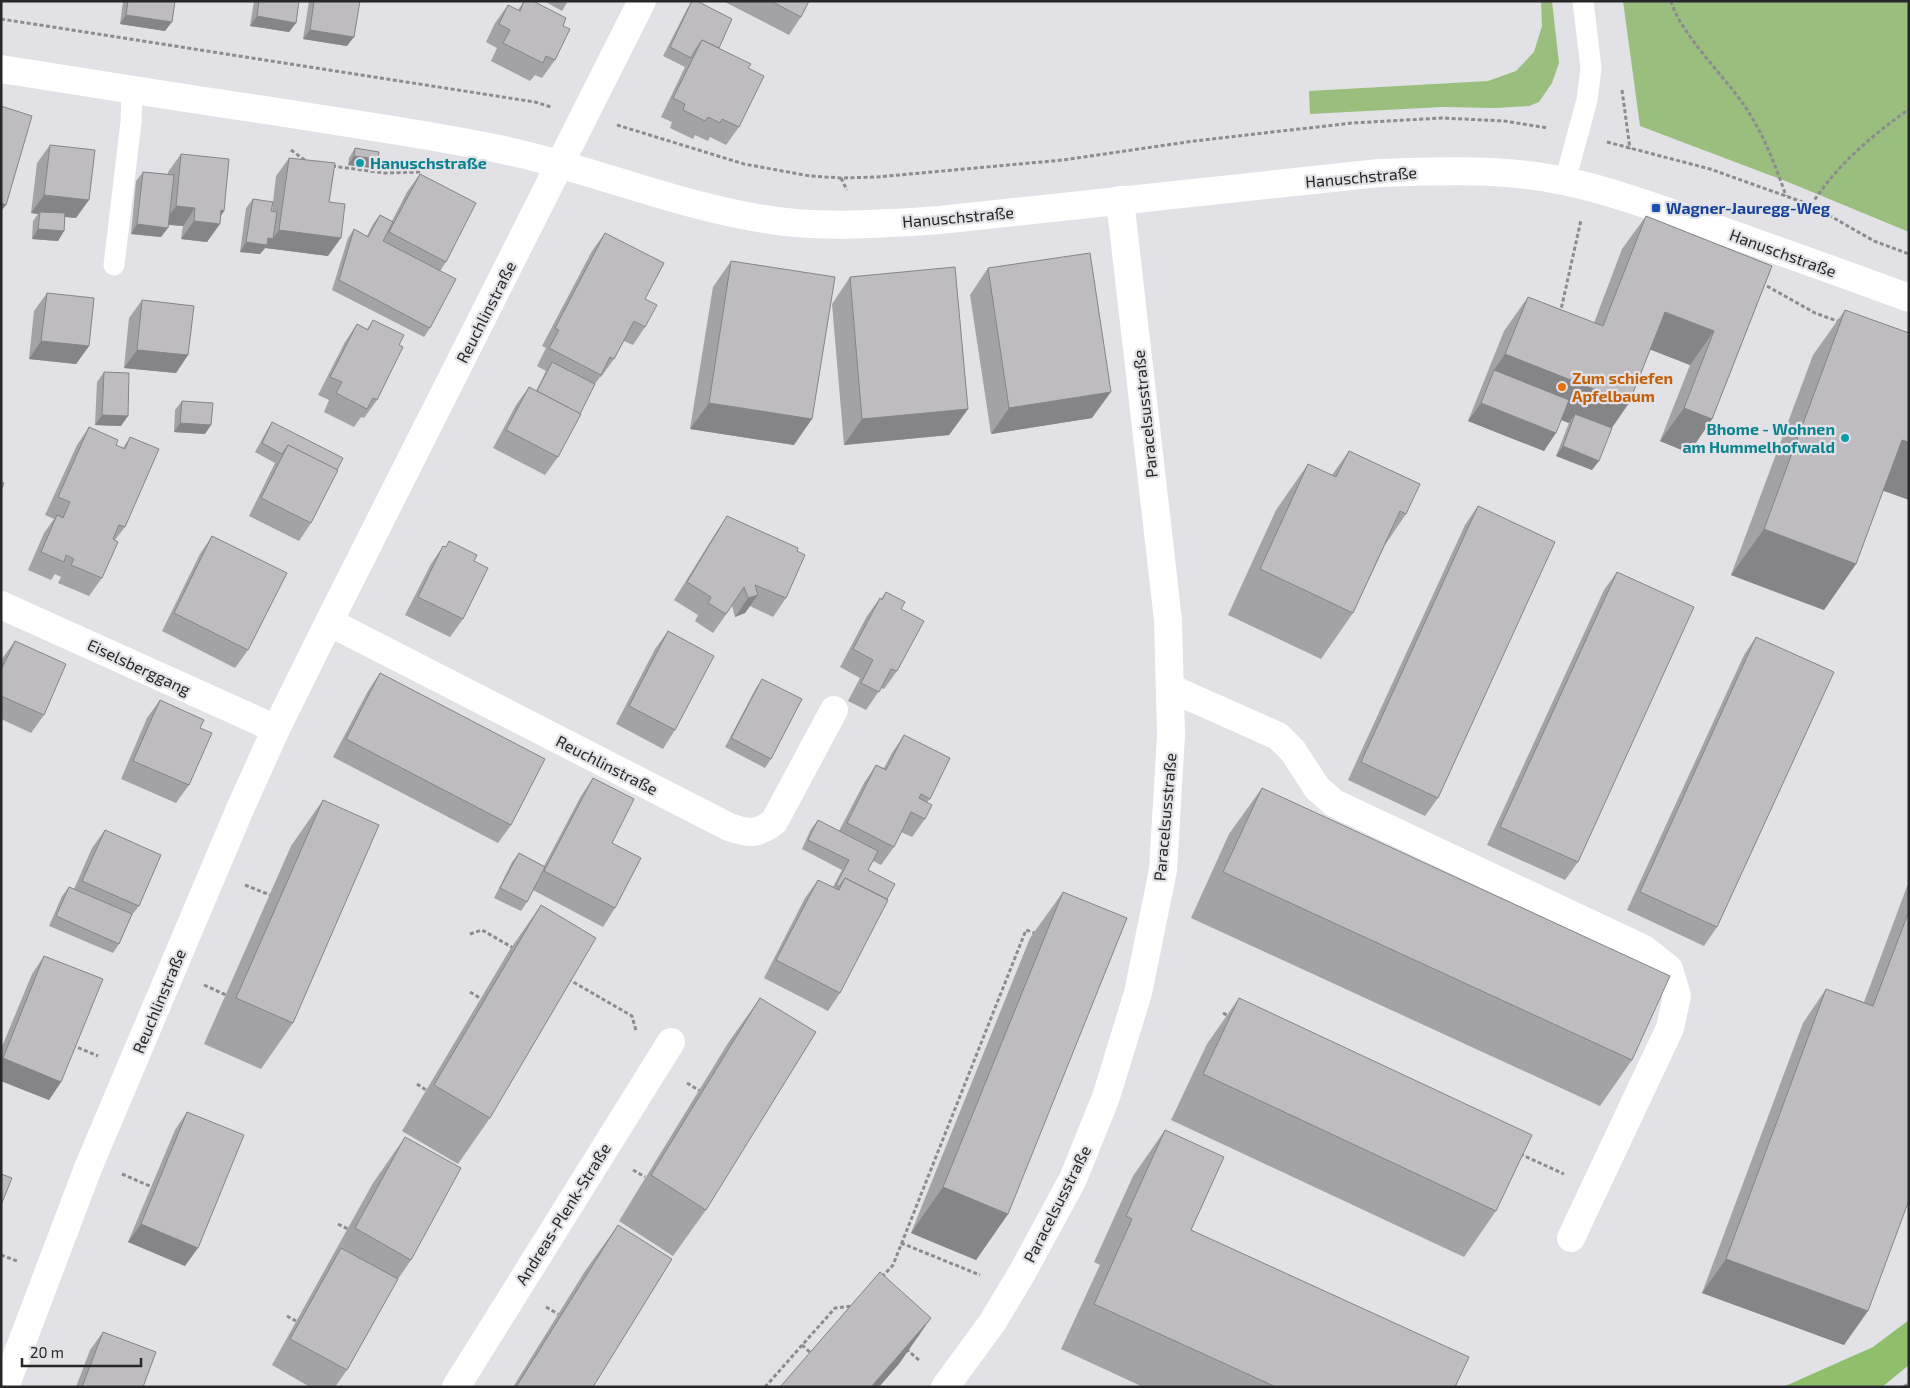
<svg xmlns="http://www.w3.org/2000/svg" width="1910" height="1388" viewBox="0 0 1910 1388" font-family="'Exo 2',sans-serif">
	<rect width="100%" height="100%" fill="#e1e1e6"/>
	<g fill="#9abe7e">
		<polygon points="1541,1 1552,1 1559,63 1552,83 1539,102 1529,106 1495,108 1442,107 1310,114 1309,91 1488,81 1516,71 1534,52 1542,26"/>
		<polygon points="1623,1 1909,1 1909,232 1788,182 1640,126"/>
	</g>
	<polygon fill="#90bf6b" points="1909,1320 1909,1365 1882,1387 1783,1387 1873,1347"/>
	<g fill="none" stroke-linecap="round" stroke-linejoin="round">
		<g stroke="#8c8c90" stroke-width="3" stroke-dasharray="4 2.5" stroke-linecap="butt">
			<path d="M 1671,1 C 1680,33 1724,76 1744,105 C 1763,133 1775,164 1786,196"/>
			<polyline points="1,19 535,102 551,107"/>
			<polyline points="1622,90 1630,149"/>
			<polyline points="617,125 744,164 810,176 841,178 877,177 1063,160 1194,141 1352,123 1442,118 1504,121 1548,128"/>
			<polyline points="1607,142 1710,169 1811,205 1874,241 1909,254"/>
			<polyline points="291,150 306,161"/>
			<polyline points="332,166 384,173 420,172"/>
			<polyline points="841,178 847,190"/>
			<path d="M 1811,205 C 1838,164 1869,138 1909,109"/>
			<polyline points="1767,286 1815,313 1840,322"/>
			<polyline points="1560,314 1581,220"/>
			<polyline points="245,885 270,895"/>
			<polyline points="470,934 482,930 515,949"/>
			<polyline points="568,979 632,1016 636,1031"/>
			<polyline points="204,985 226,995"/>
			<polyline points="470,992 480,998"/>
			<polyline points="1223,1013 1229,1016"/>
			<polyline points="72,1045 98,1056"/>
			<polyline points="687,1083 700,1091"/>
			<polyline points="417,1084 426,1090"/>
			<polyline points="1520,1154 1564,1174"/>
			<polyline points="633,1170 645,1177"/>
			<polyline points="122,1174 152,1187"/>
			<polyline points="338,1224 348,1229"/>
			<polyline points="901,1243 980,1275"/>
			<polyline points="1,1255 17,1261"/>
			<polyline points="882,1277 893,1265 1026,930 1037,934"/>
			<polyline points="546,1307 558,1314"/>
			<polyline points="287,1316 296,1321"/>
			<polyline points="802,1345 812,1354"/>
			<polyline points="906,1349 920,1361"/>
			<polyline points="765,1387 835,1308 853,1306"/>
			<polyline points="1904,1387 1909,1383"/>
		</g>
		<g stroke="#fff" stroke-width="21">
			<polyline points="1565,181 1587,100 1591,68 1583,1"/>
			<polyline points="114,265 131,122 132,90"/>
		</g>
		<g stroke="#fff" stroke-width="28">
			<polyline points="1,605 276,729"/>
			<path d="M 329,622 L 729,827 C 749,834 756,835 774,822 L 834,710"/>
			<polyline points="1170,688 1278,736 1293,751 1317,788 1334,803 1644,949 1669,969 1677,996 1670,1028 1571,1238"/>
			<polyline points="5,1387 88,1168 240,809 276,729 329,622 642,1"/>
			<polyline points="456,1387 671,1042"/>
			<polyline points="945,1387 992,1323 1022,1273 1073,1179 1106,1097 1138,993 1163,870 1171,735 1168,620 1120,200"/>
		</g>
		<path stroke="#fff" stroke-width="28" d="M 1,69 C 91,83 181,98 272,111 C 346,123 421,133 494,148 C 584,166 668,203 758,218 C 819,229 879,224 940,220 L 1379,173 C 1441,171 1504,168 1564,181 C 1612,191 1663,210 1709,226 C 1776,250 1842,273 1909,298"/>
	</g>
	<g fill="#a3a2a6">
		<polygon points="123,1 175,1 165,31 120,24"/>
		<polygon points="254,1 299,1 296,23 289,32 250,26"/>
		<polygon points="309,1 360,1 347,46 303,39"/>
		<polygon points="524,1 533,1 563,26 555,60 542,78 535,75 530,81 491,61 497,48 486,42 495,23 508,5 518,10"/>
		<polygon points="544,1 568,1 562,11"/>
		<polygon points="692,1 719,48 748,68 739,127 726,145 710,137 708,141 695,135 693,139 670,128 672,122 661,117 685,67 663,56 687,9"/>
		<polygon points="723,1 809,1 801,17 789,35"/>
		<polygon points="50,145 76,218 65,217 64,231 58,241 32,239 33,221 38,214 31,213 37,163"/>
		<polygon points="355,148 378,159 372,168 348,165 349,158"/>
		<polygon points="181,154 224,211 221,216 207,242 181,239 183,226 168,225 161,237 131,234 136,181 143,172 168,174 168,172"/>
		<polygon points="289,158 329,202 328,256 265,248 260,254 240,252 246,208 253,199 272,211 276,176"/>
		<polygon points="420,174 446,262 440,271 430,328 424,337 332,290 348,238 354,229 367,236 373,224 380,215 392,221 407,192"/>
		<polygon points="1646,216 1772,266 1712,419 1689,453 1660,441 1690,365 1650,349 1629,403 1612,428 1592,470 1556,456 1569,423 1561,420 1544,451 1468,421 1504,331 1528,297 1594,323 1622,249"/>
		<polygon points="605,233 645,299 645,327 633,345 624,341 614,359 601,377 600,377 595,384 558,457 545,475 493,448 516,405 529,387 536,391 546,371 537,366 546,348 542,346 592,251"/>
		<polygon points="731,261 794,445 690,429 713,287"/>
		<polygon points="988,268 1092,418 991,434 970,295"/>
		<polygon points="850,277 968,409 949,435 844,445 832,304"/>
		<polygon points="47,293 89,346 76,364 29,359 34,311"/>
		<polygon points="142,300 188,355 176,373 124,368 129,318"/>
		<polygon points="1845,310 1883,491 1856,564 1824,610 1731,575 1813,355"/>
		<polygon points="373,320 399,345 377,400 364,418 361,417 354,427 324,412 329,400 318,395 345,342 357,324 367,329"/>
		<polygon points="104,372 121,426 95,425 97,382"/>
		<polygon points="182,401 205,434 174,432 175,410"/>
		<polygon points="272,422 337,470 311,523 299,541 249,516 275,463 255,452 266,432"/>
		<polygon points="89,427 116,445 123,448 130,437 125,527 115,540 102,578 89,596 58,583 61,577 55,574 51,580 28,570 44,533 54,519 45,515 77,445"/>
		<polygon points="1349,451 1406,514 1385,545 1353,613 1321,659 1228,615 1276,510 1308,464 1332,475"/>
		<polygon points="1478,506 1438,798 1425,816 1348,780 1465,525"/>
		<polygon points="727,516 786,598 773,617 750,606 745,613 735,617 732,606 713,633 695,621 698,615 674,600 715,534"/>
		<polygon points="212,536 248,650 235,668 162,631 200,554"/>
		<polygon points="449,541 474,561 463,619 450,637 405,615 431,564 443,546 446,547"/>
		<polygon points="1617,572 1578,862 1565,880 1487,845 1604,590"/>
		<polygon points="886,592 901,609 897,671 884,689 881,688 866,710 848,701 860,678 840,667 867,616 880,598 881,599"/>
		<polygon points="668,631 675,730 663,749 616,724 655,649"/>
		<polygon points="1756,637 1717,927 1704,946 1627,910 1744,655"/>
		<polygon points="15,641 44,715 31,733 1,719 1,660"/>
		<polygon points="380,673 511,825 498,843 333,757 368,691"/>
		<polygon points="762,679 771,759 765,768 725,747 756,688"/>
		<polygon points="160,700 200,728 189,785 176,803 121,779 147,718"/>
		<polygon points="904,735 930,799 927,802 925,819 912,837 901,832 894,847 881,865 873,861 868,870 840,993 828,1011 764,978 805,898 818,880 833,887 842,870 802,849 811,829 818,820 839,831 864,783 876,765 884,768 892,753"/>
		<polygon points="593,778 612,843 615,908 603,927 533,890 527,902 521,911 494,898 512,862 519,853 544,866 581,796"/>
		<polygon points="1262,788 1632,1060 1600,1106 1191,918 1229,834"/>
		<polygon points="323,800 293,1023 261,1069 204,1044 291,846"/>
		<polygon points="105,830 139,906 132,915 119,944 113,953 49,926 62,896 69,887 74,889 92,848"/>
		<polygon points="1909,881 1909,1200 1844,1345 1702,1293 1803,1023 1826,989 1864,1002"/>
		<polygon points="1063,892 1008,1214 976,1260 911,1233 1030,938"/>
		<polygon points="541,905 490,1118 458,1164 402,1131 509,951"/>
		<polygon points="44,956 61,1082 49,1100 1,1081 1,1049 32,974"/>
		<polygon points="760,998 706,1210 673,1256 619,1221 728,1043"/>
		<polygon points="1239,998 1496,1211 1464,1257 1171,1120 1207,1044"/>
		<polygon points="187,1112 185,1266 128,1242 175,1130"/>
		<polygon points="1165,1130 1191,1230 1455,1387 1143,1387 1061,1349 1100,1265 1094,1262 1133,1176"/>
		<polygon points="405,1137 411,1260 398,1279 347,1370 335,1387 310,1387 272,1365 373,1183"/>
		<polygon points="618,1225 593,1387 513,1387 585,1271"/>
		<polygon points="103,1332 143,1387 76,1387 90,1350"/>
	</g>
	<g fill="#858487">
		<polygon points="126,15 172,22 165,31 120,24"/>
		<polygon points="257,16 296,23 289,32 250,26"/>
		<polygon points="310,30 354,37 347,46 303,39"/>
		<polygon points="354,156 378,159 372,168 348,165"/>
		<polygon points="44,195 89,200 76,218 40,214 40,212 38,214 31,213"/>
		<polygon points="1,203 6,205 1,211"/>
		<polygon points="176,206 195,208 183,226 163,224"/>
		<polygon points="221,210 224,211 215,223 220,224 207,242 181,239 194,221"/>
		<polygon points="137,224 168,228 161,237 131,234"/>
		<polygon points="38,229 64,231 58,241 32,239"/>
		<polygon points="279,230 341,238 328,256 266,248"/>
		<polygon points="268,238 273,239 266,248 265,248 260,254 240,252 246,242"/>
		<polygon points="1665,312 1714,331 1690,365 1641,346"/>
		<polygon points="41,341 89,346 76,364 29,359"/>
		<polygon points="137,350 188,355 176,373 124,368"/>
		<polygon points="1505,354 1629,403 1605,437 1575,414 1569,423 1486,390 1494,370"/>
		<polygon points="1111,392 1092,418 991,434 1009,408"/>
		<polygon points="709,403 812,419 794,445 690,429"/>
		<polygon points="1481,403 1556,433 1544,451 1468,421"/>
		<polygon points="1684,408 1712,419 1689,453 1660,441"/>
		<polygon points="968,409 949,435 844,445 862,419"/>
		<polygon points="102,415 128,416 121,426 95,425"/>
		<polygon points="180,423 211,425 205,434 174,432"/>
		<polygon points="1902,440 1909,442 1909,500 1870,486"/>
		<polygon points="1563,446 1599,461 1592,470 1556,456"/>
		<polygon points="1764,529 1856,564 1824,610 1731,575"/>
		<polygon points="758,595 745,613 735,617 748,598"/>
		<polygon points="3,1058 61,1082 49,1100 1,1081 1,1060"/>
		<polygon points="943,1187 1008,1214 976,1260 911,1233"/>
		<polygon points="141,1224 198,1248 185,1266 128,1242"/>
		<polygon points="1726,1259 1868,1311 1844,1345 1702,1293"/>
		<polygon points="931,1318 899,1364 879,1387 871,1387"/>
	</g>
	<g fill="#bebcc1" stroke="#858487">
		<polygon points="128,1 175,1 172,22 126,15"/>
		<polygon points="259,1 299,1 296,23 257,16"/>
		<polygon points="314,1 360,1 354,37 310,30"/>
		<polygon points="524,1 533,1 566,18 563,26 570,29 555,60 546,56 543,63 503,43 510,30 499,24 508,5 520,11"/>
		<polygon points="692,1 697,1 732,19 719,48 702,40 696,49 691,58 670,47"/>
		<polygon points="771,1 809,1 801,17"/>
		<polygon points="702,40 751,64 748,68 764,76 739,127 722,119 720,123 708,117 705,121 683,110 685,104 673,98"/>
		<polygon points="1,106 32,116 6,205 1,203"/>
		<polygon points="50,145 95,150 89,200 44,195"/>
		<polygon points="355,148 379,152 378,159 354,156"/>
		<polygon points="181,154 229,159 224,211 221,210 220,224 194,221 195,208 176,206"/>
		<polygon points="289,158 335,163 329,202 345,204 341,238 279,230"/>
		<polygon points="143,172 174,175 168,228 137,224"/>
		<polygon points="420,174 476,203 446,262 389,232"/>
		<polygon points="253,199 273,202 271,211 277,212 273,239 268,238 267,245 246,242"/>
		<polygon points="40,212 65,213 64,231 38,229"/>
		<polygon points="380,215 393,222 383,241 456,279 430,328 339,280 354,229 368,237"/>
		<polygon points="1646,216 1772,266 1712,419 1684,408 1714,331 1665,312 1629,403 1505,354 1528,297 1603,326"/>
		<polygon points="605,233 664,263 645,299 657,305 645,327 634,321 614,359 610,357 601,375 549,348 559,330 555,328"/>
		<polygon points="1090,253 1111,392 1009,408 988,268"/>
		<polygon points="731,261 835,277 812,419 709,403"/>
		<polygon points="955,267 968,409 862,419 850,277"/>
		<polygon points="47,293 94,298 89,346 41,341"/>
		<polygon points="142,300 194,306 188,355 137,350"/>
		<polygon points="1845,310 1909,333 1909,442 1902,440 1856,564 1764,529"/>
		<polygon points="373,320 404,335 399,345 403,347 377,400 373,398 367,409 336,393 342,382 330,377 357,324 368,330"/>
		<polygon points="552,362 595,384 580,414 537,391"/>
		<polygon points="1494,370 1569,400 1556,433 1481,403"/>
		<polygon points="104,372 129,373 128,416 102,415"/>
		<polygon points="529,387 581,414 558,457 506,430"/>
		<polygon points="182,401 213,403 211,425 180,423"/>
		<polygon points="1575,414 1612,428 1599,461 1563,446"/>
		<polygon points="272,422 343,458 337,470 288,445 282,454 262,443"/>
		<polygon points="89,427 118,440 116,445 125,449 130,437 159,449 125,527 119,525 113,539 118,542 102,578 71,565 74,559 66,555 64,562 41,552 57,515 63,518 70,502 58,497"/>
		<polygon points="288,445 338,470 311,523 261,498"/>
		<polygon points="1349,451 1420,484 1406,514 1400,511 1353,613 1260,569 1308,464 1336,477"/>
		<polygon points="1,482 4,483 1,491"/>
		<polygon points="1478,506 1555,542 1438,798 1361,762"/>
		<polygon points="727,516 798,548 797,551 805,555 786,598 755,585 758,595 748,598 744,587 726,614 708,603 711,597 687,582"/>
		<polygon points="212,536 287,573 248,650 174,613"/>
		<polygon points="449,541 477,555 474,561 488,568 463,619 418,597 443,546 446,547"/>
		<polygon points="1617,572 1694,607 1578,862 1500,827"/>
		<polygon points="886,592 905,602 901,609 924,621 897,671 891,669 879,692 861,683 873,660 853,649 880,598 882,600"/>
		<polygon points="668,631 714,656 675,730 629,706"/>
		<polygon points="1756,637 1834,672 1717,927 1640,892"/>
		<polygon points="15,641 66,664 44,715 1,696 1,670"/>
		<polygon points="380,673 545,759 511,825 346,739"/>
		<polygon points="762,679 802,699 771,759 731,738"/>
		<polygon points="160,700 204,720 200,728 212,733 189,785 133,761"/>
		<polygon points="904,735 950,758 930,799 921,794 919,798 932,805 925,819 911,812 894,847 847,823 876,765 886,770"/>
		<polygon points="593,778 634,799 612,843 641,858 615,908 544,871"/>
		<polygon points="1262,788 1670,976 1632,1060 1223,872"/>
		<polygon points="323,800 379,825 293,1023 236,998"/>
		<polygon points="818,820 878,851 868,870 895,884 887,899 845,878 839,887 836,885 849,860 808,840"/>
		<polygon points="105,830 161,855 139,906 82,881"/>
		<polygon points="519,853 545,867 527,902 500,888"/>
		<polygon points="845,878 888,900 840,993 776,960 818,880 839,890"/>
		<polygon points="69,887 132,914 119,944 56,916"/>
		<polygon points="1063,892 1127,918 1008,1214 943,1187"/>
		<polygon points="541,905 596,938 490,1118 434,1085"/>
		<polygon points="1909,911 1909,1200 1868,1311 1726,1259 1826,989 1873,1006"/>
		<polygon points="44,956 103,979 61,1082 3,1058"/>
		<polygon points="760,998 816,1032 706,1210 651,1175"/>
		<polygon points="1239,998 1532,1135 1496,1211 1203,1074"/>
		<polygon points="187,1112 244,1135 198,1248 141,1224"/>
		<polygon points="1165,1130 1224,1157 1191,1230 1469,1357 1455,1387 1276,1387 1094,1304 1132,1219 1126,1216"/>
		<polygon points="405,1137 461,1168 411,1260 355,1228"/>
		<polygon points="1,1174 12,1178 1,1205"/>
		<polygon points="618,1225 672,1259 593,1387 516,1387"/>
		<polygon points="341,1248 398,1279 347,1370 290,1339"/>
		<polygon points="880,1272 931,1318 871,1387 780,1387"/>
		<polygon points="103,1332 156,1352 143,1387 82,1387"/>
	</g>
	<g fill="#0f9aa8" stroke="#e1e1e6" stroke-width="2">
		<circle cx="360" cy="163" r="5"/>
		<circle cx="1845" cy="438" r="5"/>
	</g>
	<rect fill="#1a4fb4" stroke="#e1e1e6" stroke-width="2" x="1651" y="203" width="10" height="10" rx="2.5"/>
	<circle fill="#e8710a" stroke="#e1e1e6" stroke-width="2" cx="1562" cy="387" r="5"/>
	<g text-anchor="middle" stroke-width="4.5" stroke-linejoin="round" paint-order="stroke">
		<g font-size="16" font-weight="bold" fill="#0d838f" stroke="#e1e1e6" text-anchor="start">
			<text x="370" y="169">Hanuschstraße</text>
			<text x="1835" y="435" text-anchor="end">Bhome - Wohnen<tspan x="1835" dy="18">am Hummelhofwald</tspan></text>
		</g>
		<g font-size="16" fill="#272729" stroke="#e1e1e6">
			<text transform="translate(1361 177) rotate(-5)" y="6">Hanuschstraße</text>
			<text transform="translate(958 217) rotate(-5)" y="6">Hanuschstraße</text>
			<text transform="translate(1783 253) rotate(20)" y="6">Hanuschstraße</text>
			<text transform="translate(486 312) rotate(-63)" y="6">Reuchlinstraße</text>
			<text transform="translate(1145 414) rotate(-96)" y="6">Paracelsusstraße</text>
			<text transform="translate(139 667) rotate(25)" y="6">Eiselsberggang</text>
			<text transform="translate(607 765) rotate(27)" y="6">Reuchlinstraße</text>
			<text transform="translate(1165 817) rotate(-85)" y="6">Paracelsusstraße</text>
			<text transform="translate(159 1001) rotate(-67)" y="6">Reuchlinstraße</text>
			<text transform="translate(1057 1204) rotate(-63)" y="6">Paracelsusstraße</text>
			<text transform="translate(563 1214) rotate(-58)" y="6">Andreas-Plenk-Straße</text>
		</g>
		<g font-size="16" font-weight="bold" fill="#164399" stroke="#e1e1e6" text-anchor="start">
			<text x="1666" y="214">Wagner-Jauregg-Weg</text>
		</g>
		<g font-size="16" font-weight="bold" fill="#c56008" stroke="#e1e1e6" text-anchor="start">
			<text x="1572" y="384">Zum schiefen<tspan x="1572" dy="18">Apfelbaum</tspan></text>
		</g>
	</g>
	<rect width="1910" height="1388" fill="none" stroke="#272729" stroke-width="5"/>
	<path d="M22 1358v8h119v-8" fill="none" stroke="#272729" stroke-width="2.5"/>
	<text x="30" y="1358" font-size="15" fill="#272729" stroke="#e1e1e6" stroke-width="4" paint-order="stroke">20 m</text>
</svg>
